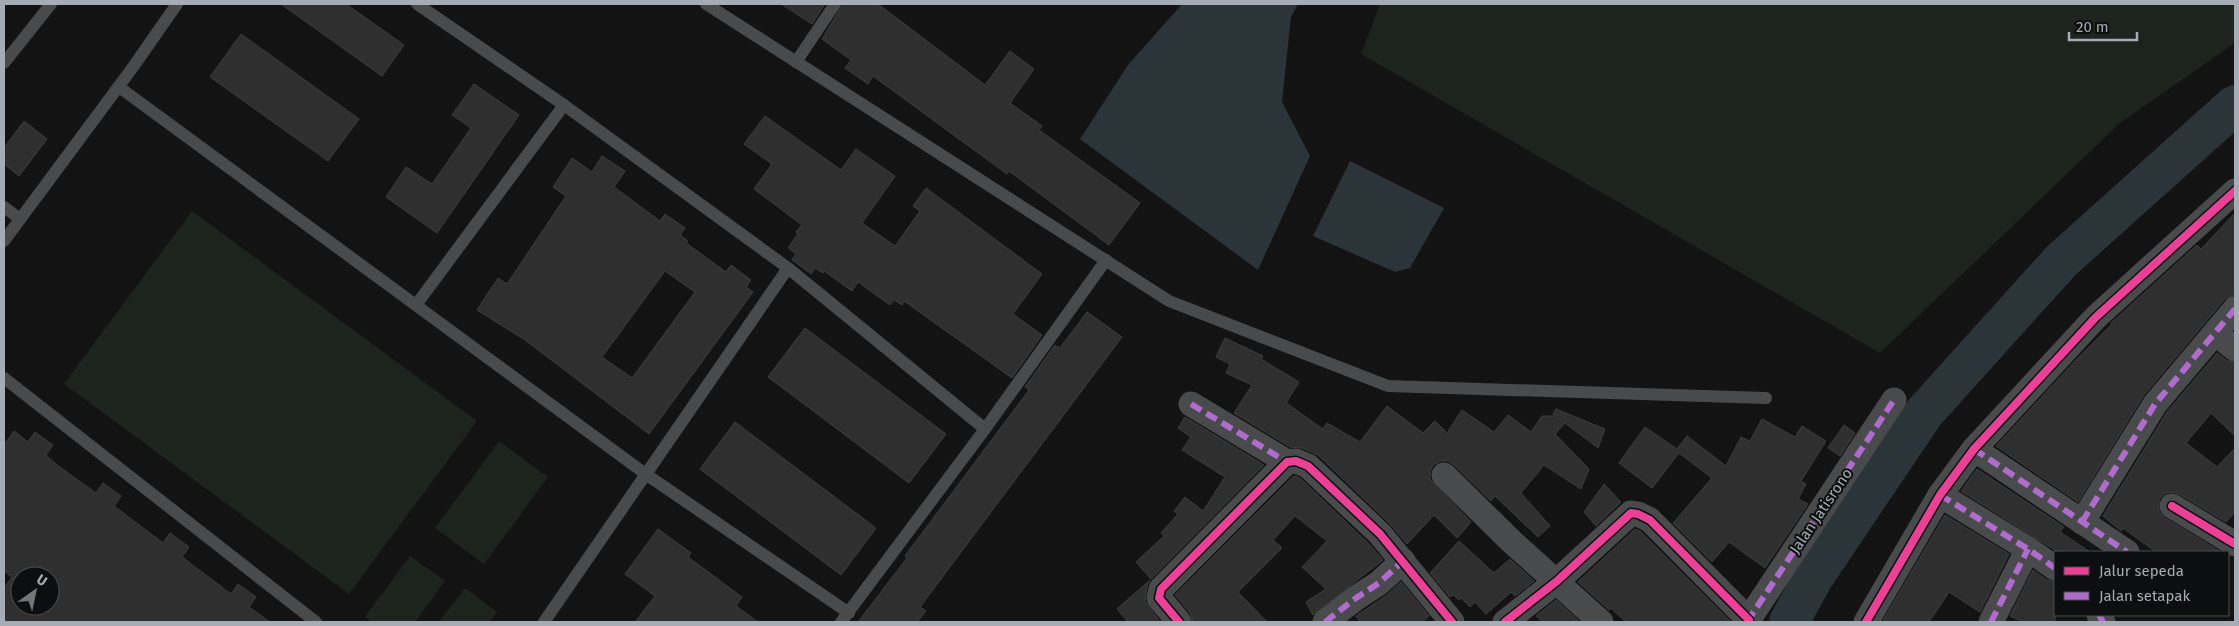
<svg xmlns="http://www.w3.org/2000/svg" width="2239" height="626" viewBox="0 0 2239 626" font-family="'Fira Sans',sans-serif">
	<rect width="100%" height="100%" fill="#131313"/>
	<g fill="#1d231d">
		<polygon points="1380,4 2235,4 2235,43 2120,123 1880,353 1361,54"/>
		<polygon points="192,211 477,421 349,594 64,384"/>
		<polygon points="499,441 548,477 484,564 435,528"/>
		<polygon points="410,556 445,581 415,622 372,622 365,617"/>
		<polygon points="465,588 497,612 489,622 439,622"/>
	</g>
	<g fill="#2b3438">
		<polygon points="1182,4 1298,4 1291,17 1282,102 1310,156 1258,270 1080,139 1128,65"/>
		<polygon points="1350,161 1444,208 1410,268 1395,272 1313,236"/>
	</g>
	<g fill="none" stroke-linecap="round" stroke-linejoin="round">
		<polyline stroke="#2b3438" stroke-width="40" points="1789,622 1813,578 1924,413 2061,261 2235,105"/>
	</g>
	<g fill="#2f2f30" stroke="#3b3e3f" fill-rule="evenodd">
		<polygon points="281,4 346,4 404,45 382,76"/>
		<polygon points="781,4 825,4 812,24"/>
		<polygon points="843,4 878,4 985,85 1010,51 1034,69 1010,103 1042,126 1039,130 1140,203 1109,245 1009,171 1007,174 873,76 868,84 845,68 851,60 822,39"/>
		<polygon points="241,34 359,119 328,161 210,77"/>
		<polygon points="474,84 519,115 437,233 386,197 406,167 432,184 471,128 452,115"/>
		<polygon points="765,116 841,170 856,149 895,176 862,223 895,246 920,211 913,206 926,188 1042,274 1013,314 1042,335 1012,378 904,301 902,305 894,300 890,305 858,282 852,291 824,271 823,273 815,268 811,274 792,260 796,254 788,248 798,234 796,232 802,225 754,189 772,164 744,144"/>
		<polygon points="24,121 47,139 19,176 4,164 4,148"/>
		<path d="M 602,156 L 625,171 L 614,187 L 660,221 L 665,214 L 685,228 L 680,235 L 688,241 L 686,243 L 726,272 L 731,265 L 751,280 L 746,287 L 753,292 L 649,434 L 525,340 L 477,310 L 498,278 L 507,284 L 566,196 L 553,187 L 572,158 L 592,172 ZM 665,271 L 695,292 L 632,378 L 602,357 Z"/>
		<polygon points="2235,213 2235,295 2224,300 2144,395 2078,502 1996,446 2077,359 2112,324 2111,323 2197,245 2201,249"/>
		<polygon points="1087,312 1122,337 920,607 926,611 917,622 858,622 907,558 905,556 1029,390 1025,387 1055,345 1060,348"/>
		<polygon points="805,328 946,434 909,483 768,377"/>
		<polygon points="1225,338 1263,356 1261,359 1299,382 1286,403 1323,429 1327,423 1360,442 1387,406 1423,433 1435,421 1447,433 1462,410 1494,432 1508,415 1531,432 1542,416 1555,416 1553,414 1556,409 1605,429 1598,448 1565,423 1555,434 1589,469 1581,489 1544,465 1521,493 1550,526 1538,537 1495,496 1491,501 1454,465 1448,461 1441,461 1433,465 1430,472 1430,479 1471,522 1457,538 1434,515 1407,544 1390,524 1318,455 1302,448 1290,447 1234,413 1252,385 1226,373 1230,364 1216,357"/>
		<polygon points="2217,353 2226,360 2235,363 2235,436 2211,413 2186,443 2217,467 2235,448 2235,512 2226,522 2179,494 2173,492 2166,493 2160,498 2158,505 2160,513 2165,518 2221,552 2156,552 2123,528 2121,531 2103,516 2167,412"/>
		<polygon points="1185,417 1264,465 1151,579 1136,562 1164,536 1161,533 1178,514 1174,511 1185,497 1203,511 1225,477 1182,450 1191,437 1178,428"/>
		<polygon points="1762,419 1795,437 1802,426 1826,441 1801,481 1806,484 1798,499 1808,504 1765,568 1729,542 1712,562 1673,523 1712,478 1679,453 1652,488 1619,463 1645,427 1677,449 1687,436 1726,466 1741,437 1750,441"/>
		<polygon points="735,422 876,528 841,575 700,469"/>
		<polygon points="1844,425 1855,433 1840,456 1828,448"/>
		<path d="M 14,431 L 28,442 L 35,432 L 53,445 L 46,455 L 57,465 L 96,493 L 103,483 L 121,496 L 114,506 L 163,543 L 170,533 L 189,547 L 182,557 L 231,594 L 238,584 L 256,597 L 249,607 L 270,622 L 4,622 L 4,588 L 12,577 L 4,571 L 4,445 ZM 20,576 L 50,576 L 50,606 L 20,606 Z"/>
		<polygon points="1977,469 2064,527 2060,532 2090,552 2058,552 1961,491"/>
		<polygon points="1294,476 1300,478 1369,544 1383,560 1313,615 1306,602 1326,589 1302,567 1327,541 1295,516 1273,540 1282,548 1238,592 1267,622 1193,622 1190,613 1175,595"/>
		<polygon points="1604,484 1621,502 1596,526 1584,512"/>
		<polygon points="1945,515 2009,554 1980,612 1949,592 1929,622 1882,622"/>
		<polygon points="658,529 691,553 688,557 742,597 736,606 758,622 635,622 655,596 625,574"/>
		<polygon points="1635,529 1641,532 1731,622 1626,622 1611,608 1609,610 1578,582"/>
		<polygon points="1459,541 1494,573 1510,559 1534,581 1515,596 1511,592 1486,614 1475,602 1470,607 1461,598 1459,600 1453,595 1450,597 1430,573"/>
		<polygon points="2033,570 2047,580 2055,582 2055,622 2024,622 2010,616"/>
		<polygon points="1150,580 1147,586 1145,601 1160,622 1128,622 1117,609"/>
		<polygon points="1401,582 1429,616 1422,622 1360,622 1356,616 1387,595"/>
		<polygon points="1556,600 1580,622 1543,622 1536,616"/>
	</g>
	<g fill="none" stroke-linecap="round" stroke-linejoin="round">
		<g stroke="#484a4c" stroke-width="12">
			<polyline points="417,4 564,105 788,268 985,429"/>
			<polyline points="706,4 1169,301 1388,386 1766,398"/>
			<polyline points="796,62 835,4"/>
			<polyline points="4,63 51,4"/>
			<polyline points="119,87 647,475 849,613"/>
			<polyline points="4,207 20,219"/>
			<polyline points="4,241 133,67 177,4"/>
			<polyline points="416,305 564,105"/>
			<polyline points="4,378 316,622"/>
			<polyline points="544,622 788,268"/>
			<polyline points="841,622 985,429 1106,260"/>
		</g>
		<g stroke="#484a4c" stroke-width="25">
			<polyline points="2215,333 2235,349"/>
			<polyline points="1191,404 1287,462"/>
			<polyline points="1974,449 2127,552"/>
			<polyline points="1444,475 1511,541 1601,622"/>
			<polyline points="1940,495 2028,549 2055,568"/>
			<polyline points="2172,506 2235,544"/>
			<polyline points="2082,522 2155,404 2235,309"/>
			<polyline points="2099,615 2103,622"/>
			<polyline points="1179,622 1159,598 1161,589 1287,462 1296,461 1308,466 1380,534 1452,622"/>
			<polyline points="1325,622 1356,598 1379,583 1403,561"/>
			<polyline points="1505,622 1557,581 1631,513 1638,514 1650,520 1749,620"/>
			<polyline points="1747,622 1894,400"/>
			<polyline points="1866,622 1940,495 1974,449 2096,317 2235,191"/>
			<polyline points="1991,622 2028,549"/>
		</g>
		<g stroke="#b06ccc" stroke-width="6" stroke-dasharray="12 6" stroke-linecap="butt">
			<polyline points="1191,404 1287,462"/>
			<polyline points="1974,449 2127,552"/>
			<polyline points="1940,495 2028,549 2055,568"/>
			<polyline points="2082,522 2155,404 2235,309"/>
			<polyline points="2099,615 2103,622"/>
			<polyline points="1325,622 1356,598 1379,583 1403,561"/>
			<polyline points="1747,622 1894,400"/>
			<polyline points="1991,622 2028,549"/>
		</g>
		<defs>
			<g id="cycleway">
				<polyline points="2172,506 2235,544"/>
				<polyline points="1179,622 1159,598 1161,589 1287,462 1296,461 1308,466 1380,534 1452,622"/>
				<polyline points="1505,622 1557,581 1631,513 1638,514 1650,520 1749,620"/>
				<polyline points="1866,622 1940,495 1974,449 2096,317 2235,191"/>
			</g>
		</defs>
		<use href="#cycleway" stroke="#0d0e0f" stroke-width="11"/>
		<use href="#cycleway" stroke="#ea4096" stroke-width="8"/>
	</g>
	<g text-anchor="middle" stroke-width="4" stroke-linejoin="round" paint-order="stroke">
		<g font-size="15" fill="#a5acb3" stroke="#0d0e0f">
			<text transform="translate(1821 511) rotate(-56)" y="5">Jalan Jatisrono</text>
		</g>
	</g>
	<rect width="2239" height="626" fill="none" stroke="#a5acb3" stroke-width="10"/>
	<rect x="2054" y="551" width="175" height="65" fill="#0d0e0f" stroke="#4a4d51"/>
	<rect x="2064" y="567" width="25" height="8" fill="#ea4096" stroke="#4a4d51"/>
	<text x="2099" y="576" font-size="15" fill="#a5acb3">Jalur sepeda</text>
	<rect x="2064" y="592" width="25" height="8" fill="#b06ccc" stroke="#4a4d51"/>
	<text x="2099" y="601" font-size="15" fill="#a5acb3">Jalan setapak</text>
	<g transform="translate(35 591) rotate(33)"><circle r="24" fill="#0d0e0f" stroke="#4a4d51"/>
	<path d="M0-4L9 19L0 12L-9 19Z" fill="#72767b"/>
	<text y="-8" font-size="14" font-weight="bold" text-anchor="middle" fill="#a5acb3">U</text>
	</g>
	<path d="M2069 32v8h68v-8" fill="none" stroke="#a5acb3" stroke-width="2.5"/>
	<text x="2076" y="32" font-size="15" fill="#a5acb3" stroke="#0d0e0f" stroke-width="4" paint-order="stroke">20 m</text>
</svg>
